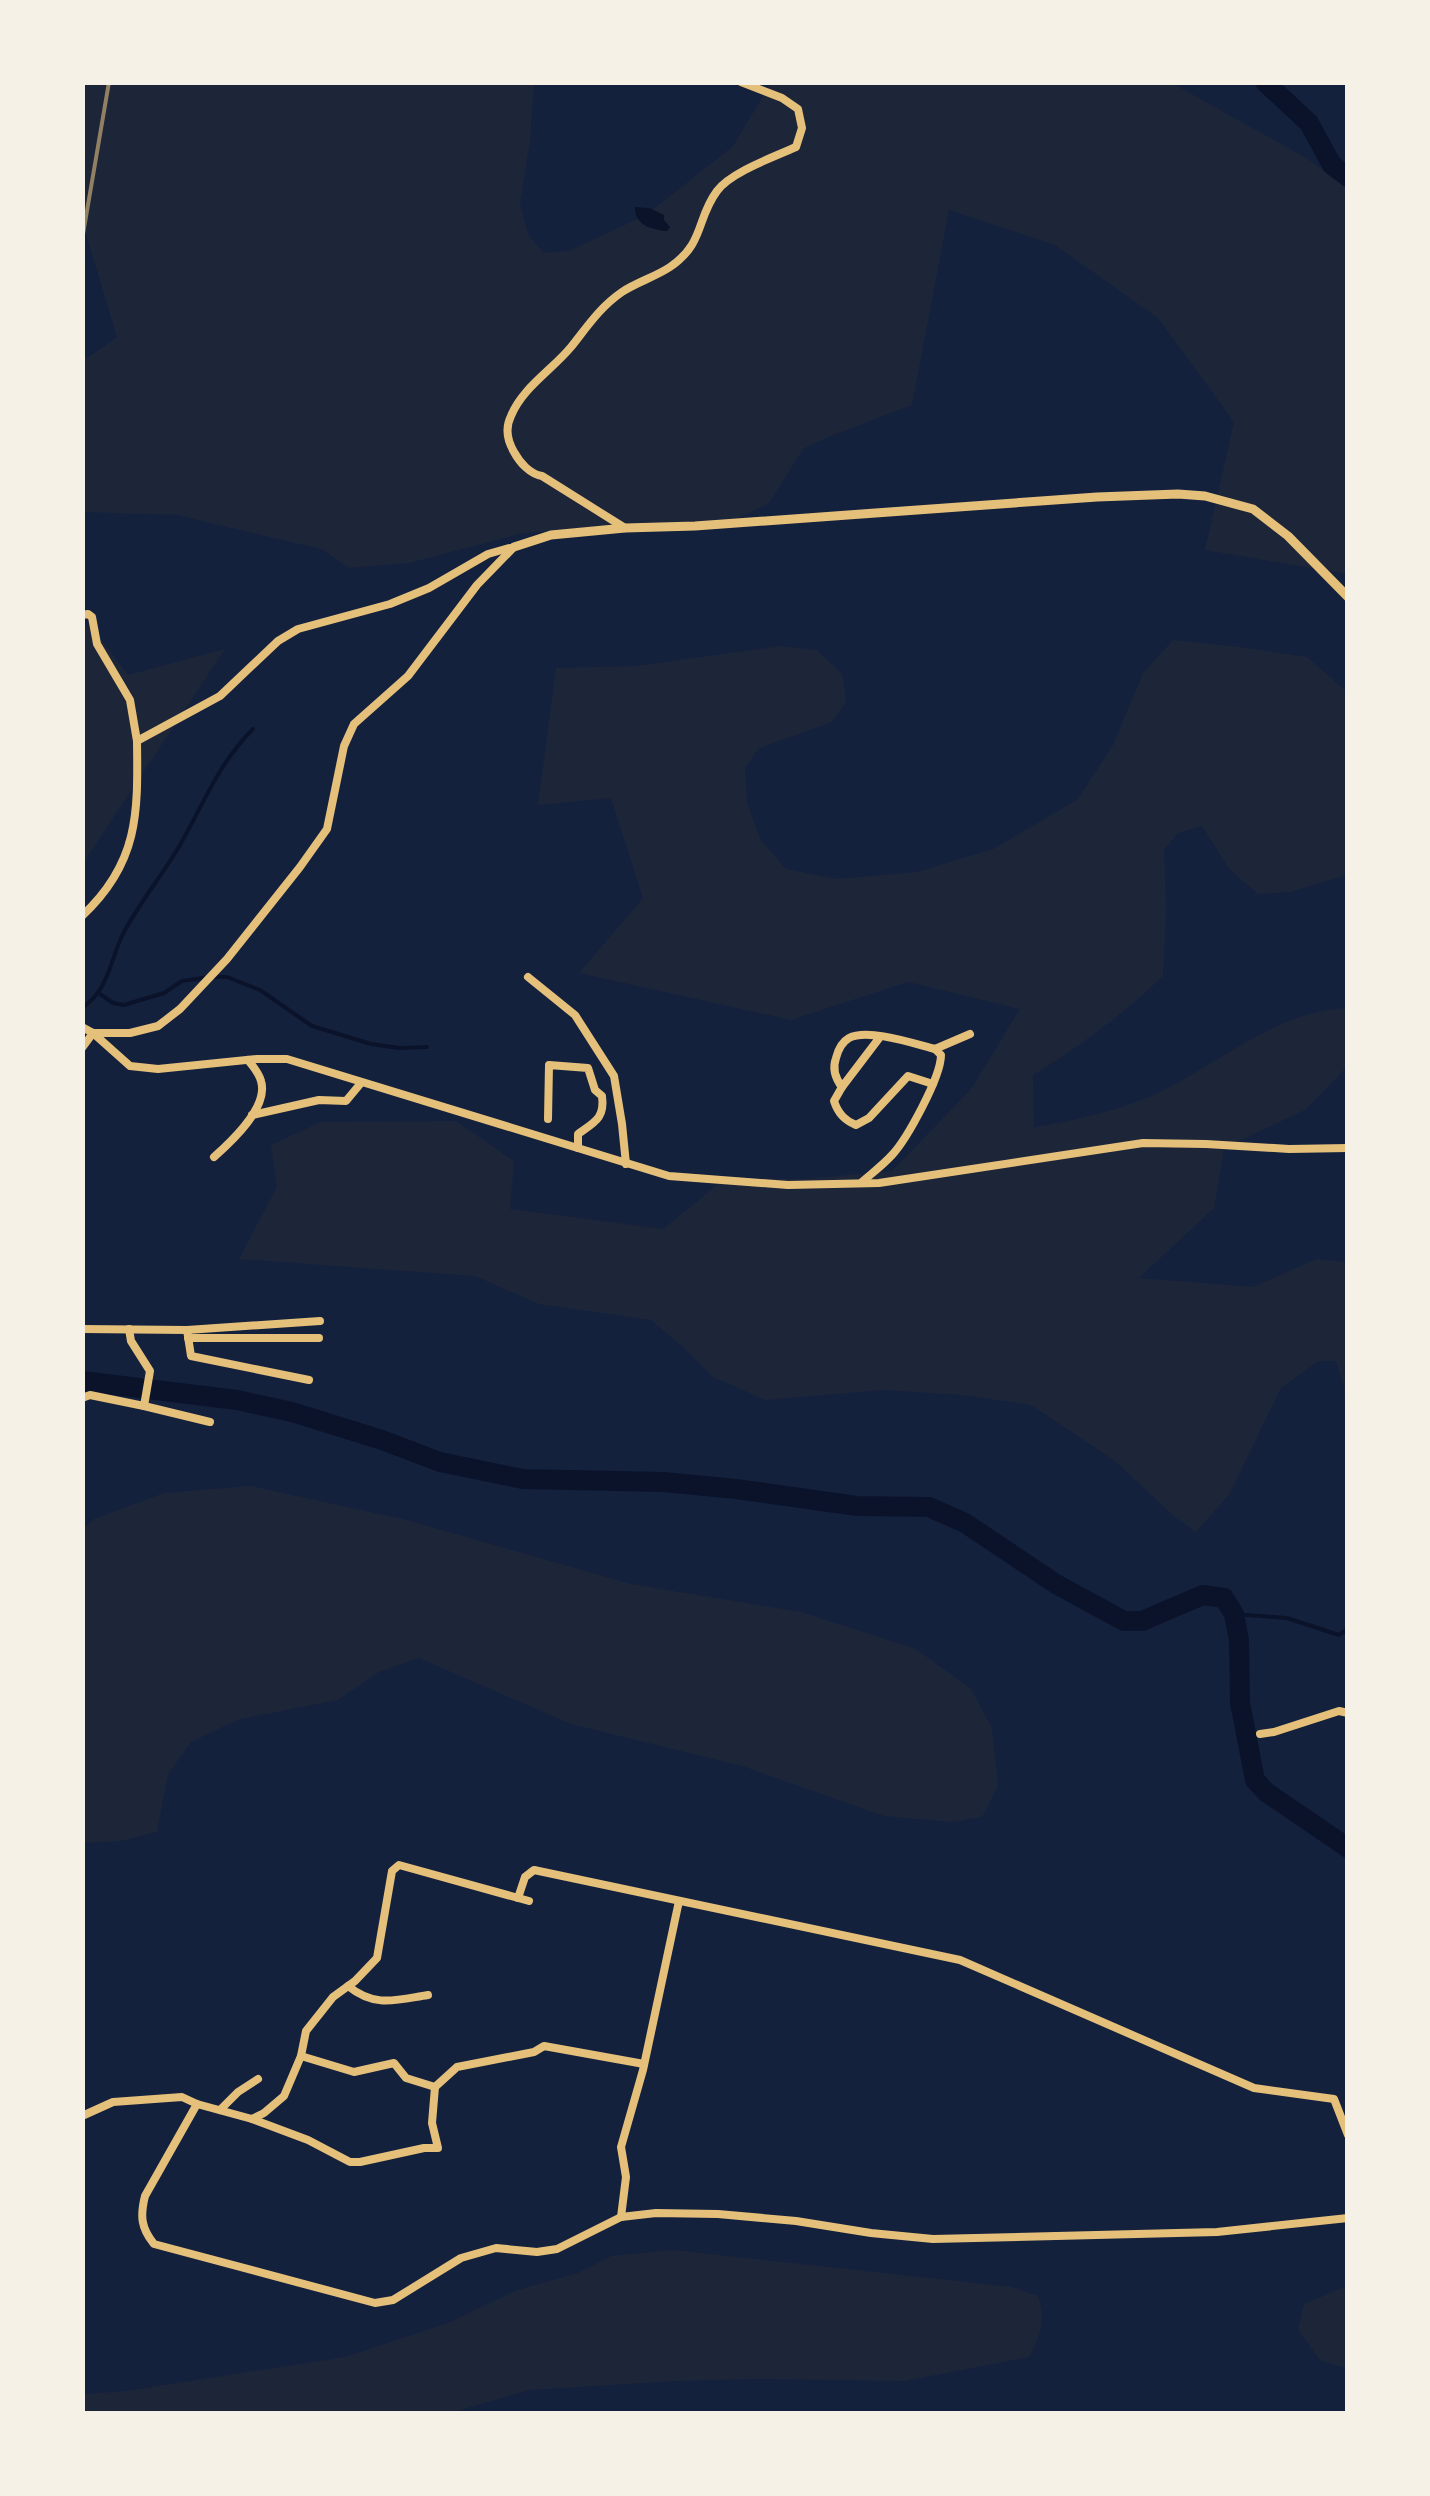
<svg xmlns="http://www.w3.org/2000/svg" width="1430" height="2496" viewBox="0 0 1430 2496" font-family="'Golos Text',sans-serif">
	<rect width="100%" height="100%" fill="#14213d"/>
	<g fill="#1d2539">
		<polygon points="83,83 534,83 530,141 520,203 528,235 544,253 569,251 646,215 733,146 771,83 1172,83 1308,159 1347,188 1347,574 1205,550 1234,422 1158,318 1055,245 949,210 912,405 828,437 803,449 769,503 717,529 636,527 523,533 409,563 349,568 321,549 177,515 83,512 83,361 117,337 83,224"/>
		<polygon points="91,626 128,675 225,649 83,863 83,628"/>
		<path d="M 1173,640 L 1240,647 L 1307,657 L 1347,692 L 1347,872 L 1343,876 L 1290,892 L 1258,894 L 1230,870 L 1202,826 L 1178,833 L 1164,850 L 1166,909 L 1163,976 C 1123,1014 1080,1047 1033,1075 L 1034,1127 C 1074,1121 1124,1109 1160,1092 C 1221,1062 1277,1011 1347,1008 L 1347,1067 L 1305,1110 L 1224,1148 L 1214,1208 L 1139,1278 L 1254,1287 L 1316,1259 L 1347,1262 L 1347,1488 L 1344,1388 L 1336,1361 L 1319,1361 L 1281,1388 L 1229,1495 L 1196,1532 L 1176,1518 L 1115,1461 L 1031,1405 L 962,1395 L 884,1390 L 766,1400 L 713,1377 L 683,1347 L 651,1320 L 539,1304 L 475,1276 L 239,1259 L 277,1187 L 271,1145 L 321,1122 L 456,1121 L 514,1161 L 510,1209 L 663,1229 L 726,1178 L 806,1179 L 892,1171 L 971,1089 L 1020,1009 L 908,982 L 791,1020 L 579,973 L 643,898 L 611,798 L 538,805 L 556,668 L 637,666 L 781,646 L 817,650 L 842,674 L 846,702 L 832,722 L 759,748 L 745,768 L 747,802 L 760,839 L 786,869 L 837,879 L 917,872 L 993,849 L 1077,800 L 1113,745 L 1143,673 Z"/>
		<polygon points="250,1486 407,1520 631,1584 801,1612 916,1649 971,1689 992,1728 998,1786 982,1817 952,1822 884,1816 742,1766 571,1724 419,1658 379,1672 338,1700 240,1719 191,1742 168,1774 157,1832 120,1841 83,1843 83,1529 94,1519 164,1493"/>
		<path d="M 673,2250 L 1012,2287 L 1038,2296 C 1046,2319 1041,2336 1029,2357 L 905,2381 L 756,2379 L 676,2381 L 529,2390 L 451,2413 L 83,2413 L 83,2394 L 126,2391 L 345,2357 L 448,2323 L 517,2290 L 578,2273 L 611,2256 Z"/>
		<polygon points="1347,2286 1348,2286 1347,2368 1321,2361 1298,2330 1304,2304"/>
	</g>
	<path fill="#0b132b" d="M 635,207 L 649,208 L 664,215 L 664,220 L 670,227 L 667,231 C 652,230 634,225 635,207 Z"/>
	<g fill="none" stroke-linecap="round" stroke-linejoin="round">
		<g stroke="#0b132b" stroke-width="4">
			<polyline points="100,994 113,1003 124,1005 164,993 182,981 210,977 227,977 260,990 312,1026 371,1044 399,1048 427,1047"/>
			<path d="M 82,1008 C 109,989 109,964 122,936 C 138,904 162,876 180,845 C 204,803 218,764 253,729"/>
			<polyline points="1234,1614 1287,1618 1339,1635 1348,1629"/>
		</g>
		<g stroke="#0b132b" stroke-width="20">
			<polyline points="1265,82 1309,123 1332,165 1348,177"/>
			<polyline points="82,1381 237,1400 292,1412 382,1440 440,1462 523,1479 664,1482 736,1489 857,1506 929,1507 965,1523 1056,1584 1124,1621 1142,1621 1203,1595 1224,1598 1234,1614 1239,1640 1240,1703 1255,1780 1266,1792 1348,1848"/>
		</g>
		<g stroke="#e5c07b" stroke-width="8">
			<path d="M 625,528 L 542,476 C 530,474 520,463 514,452 C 507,440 505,428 511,416 C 522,388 552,370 571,347 C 587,327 600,307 622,292 C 637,282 655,277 670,267 C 705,243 696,219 717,191 C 731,172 774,157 796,147 L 802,128 L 798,109 L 782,98 L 741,82"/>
			<polyline points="82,615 88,614 92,617 97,644 130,700 137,741"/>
			<path d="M 82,916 C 139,863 138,813 137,741 L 220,696 L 278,641 L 298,629 L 390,604 L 429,588 L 488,554 L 509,548"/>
			<polyline points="528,977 575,1015 614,1076 622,1124 626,1164"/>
			<polyline points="82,1027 93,1033 130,1066 158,1069 257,1059 287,1059 669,1176 788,1185 879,1183 1143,1143 1206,1144 1289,1149 1348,1148"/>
			<polyline points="93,1033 130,1033 158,1026 180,1009 227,959 300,867 327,829 344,746 354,724 408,676 477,585 514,547"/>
			<polyline points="82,1048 93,1033"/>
			<polyline points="935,1049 970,1034"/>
			<path d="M 842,1087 L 834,1101 C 838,1113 844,1120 856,1125 L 869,1118 L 908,1076 L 933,1084"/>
			<polyline points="252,1115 319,1100 346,1101 361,1083"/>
			<path d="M 548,1119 L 549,1065 L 588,1068 L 595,1090 L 602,1096 C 605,1118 595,1122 578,1134 L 578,1148"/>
			<path d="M 214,1157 C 232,1141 269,1107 261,1081 C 259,1073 253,1066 248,1060"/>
			<path d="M 862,1182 C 872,1173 883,1165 892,1155 C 907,1139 941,1077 941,1055 L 935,1049 C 915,1044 868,1028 849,1038 C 842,1042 838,1050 836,1058 C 832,1069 835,1078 842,1087 L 880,1037"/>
			<polyline points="82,1329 187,1330 320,1321"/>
			<polyline points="129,1329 131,1341 150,1371 144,1406 210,1422"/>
			<polyline points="187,1330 191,1356 309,1380"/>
			<polyline points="188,1338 319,1338"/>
			<polyline points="82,1398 90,1395 144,1406"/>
			<polyline points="1260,1734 1274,1732 1339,1711 1348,1713"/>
			<polyline points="518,1898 525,1877 534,1870 960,1960 1254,2088 1334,2099 1348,2135"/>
			<path d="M 348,1986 C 375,2008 396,2000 428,1995"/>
			<polyline points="301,2056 354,2072 394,2063 406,2078 435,2087 457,2067 534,2052 544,2046 644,2064"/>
			<path d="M 197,2104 L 145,2196 C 140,2216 141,2228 154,2244 L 375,2303 L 393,2300 L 461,2258 L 496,2248 L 537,2252 L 557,2249 L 621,2217 L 656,2213 L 718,2214 L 796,2221 L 871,2233 L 933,2239 L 1217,2232 L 1348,2218"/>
			<polyline points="220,2110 238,2092 258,2079"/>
			<polyline points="82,2116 113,2102 182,2097 197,2104 252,2119 264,2113 284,2096 301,2056 306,2031 333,1997 355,1981 377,1958 392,1871 399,1865 529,1901"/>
			<polyline points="252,2119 308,2140 350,2162 360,2162 424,2148 438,2148 432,2123 435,2087"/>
			<polyline points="621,2217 626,2177 621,2147 643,2070 679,1901"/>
		</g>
		<polyline stroke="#e5c07b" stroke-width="9" points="514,547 551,535 625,528 695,526 1097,497 1178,494 1205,496 1253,509 1288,536 1348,597"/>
		<polyline stroke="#918062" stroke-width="4" points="82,240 109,82"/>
	</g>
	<rect width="1430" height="2496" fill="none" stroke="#f6f1e7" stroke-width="170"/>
</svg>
